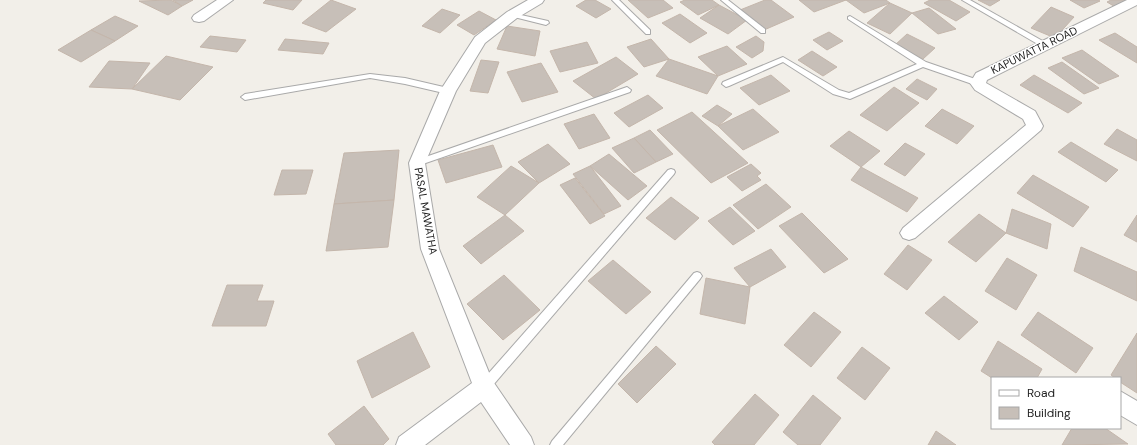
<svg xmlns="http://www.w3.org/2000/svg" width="1137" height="445" viewBox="0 0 1137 445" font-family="'DM Sans',sans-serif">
	<rect width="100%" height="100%" fill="#f2efe9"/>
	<g fill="#c7bfb8" stroke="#c4b6ab">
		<polygon points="171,0 182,6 168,15 139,1"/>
		<polygon points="173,0 193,0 182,6"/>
		<polygon points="266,0 302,0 293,10 263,3"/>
		<polygon points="331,0 356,9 326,32 302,23"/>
		<polygon points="586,0 595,0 611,9 596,18 576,6"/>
		<polygon points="628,0 663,0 673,8 648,18"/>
		<polygon points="685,0 712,0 719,5 698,15 680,2"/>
		<polygon points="765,0 771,0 794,17 764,30 740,10"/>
		<polygon points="799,0 846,0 814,12"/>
		<polygon points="846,0 886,0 890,3 864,13"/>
		<polygon points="930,0 949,0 970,12 956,21 924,3"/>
		<polygon points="978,0 1000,0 990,6"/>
		<polygon points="1070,0 1098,0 1100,1 1084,8"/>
		<polygon points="1111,0 1125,0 1128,2 1117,8 1107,2"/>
		<polygon points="890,3 912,13 890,34 867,23"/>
		<polygon points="719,5 747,20 728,34 700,18"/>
		<polygon points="1051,7 1074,17 1055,38 1031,28"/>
		<polygon points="929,8 956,29 938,34 912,13"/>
		<polygon points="442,9 460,15 440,33 422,26"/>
		<polygon points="479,11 496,20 474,35 457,25"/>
		<polygon points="680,14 707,33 690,43 662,23"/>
		<polygon points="115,16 138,26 115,41 91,30"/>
		<polygon points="507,26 540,31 535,56 497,49"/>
		<polygon points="91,30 115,41 81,62 58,50"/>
		<polygon points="829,32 843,41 827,50 813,40"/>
		<polygon points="1115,33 1137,47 1137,63 1099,40"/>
		<polygon points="907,34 935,48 923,59 895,45"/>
		<polygon points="210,36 246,40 237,52 200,47"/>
		<polygon points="756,36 764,42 763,51 752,58 736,47"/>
		<polygon points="285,39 329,43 323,54 278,50"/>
		<polygon points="651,39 669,59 644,67 627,47"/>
		<polygon points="587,42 598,63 560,72 550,51"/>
		<polygon points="727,46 747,64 718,76 698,57"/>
		<polygon points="1082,50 1119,76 1099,84 1062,58"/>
		<polygon points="812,51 837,67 823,76 798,60"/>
		<polygon points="166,56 213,67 180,100 132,89"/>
		<polygon points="616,57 638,74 596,99 573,81"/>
		<polygon points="669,59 718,76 707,94 656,76"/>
		<polygon points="481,60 499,62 488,93 470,91"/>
		<polygon points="109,61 150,63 132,89 89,87"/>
		<polygon points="1062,62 1099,88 1084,94 1048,68"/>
		<polygon points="541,63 558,92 522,102 507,72"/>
		<polygon points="771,75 790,91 759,105 740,88"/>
		<polygon points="1034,75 1082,103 1068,113 1020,85"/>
		<polygon points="917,79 937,89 927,100 906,89"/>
		<polygon points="894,87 919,103 887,131 860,115"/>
		<polygon points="648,95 663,108 629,127 614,113"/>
		<polygon points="717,105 732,114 718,126 702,116"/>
		<polygon points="753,109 779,132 743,150 718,126"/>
		<polygon points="942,109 974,126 957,144 925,126"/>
		<polygon points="692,112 748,163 711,183 657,130"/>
		<polygon points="594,114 610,138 579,149 564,124"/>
		<polygon points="1117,129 1137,140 1137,161 1104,144"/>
		<polygon points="650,130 673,154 656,162 634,138"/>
		<polygon points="849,131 880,151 861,167 830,146"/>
		<polygon points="634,138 656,162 634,173 612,148"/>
		<polygon points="1071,142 1118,170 1106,182 1058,152"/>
		<polygon points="905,143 925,154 905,176 884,164"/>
		<polygon points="548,144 570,164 539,183 518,162"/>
		<polygon points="493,145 502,167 446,183 438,160"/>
		<polygon points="399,150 394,200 334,204 344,153"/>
		<polygon points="609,154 647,186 628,200 590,166"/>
		<polygon points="751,164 761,173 757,176 761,180 742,191 727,177"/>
		<polygon points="511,166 539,183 505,215 477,197"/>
		<polygon points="590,166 621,206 604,214 573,174"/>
		<polygon points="861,167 918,198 907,212 851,180"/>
		<polygon points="282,170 313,170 306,194 274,195"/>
		<polygon points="1033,175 1089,207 1073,227 1017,193"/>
		<polygon points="575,178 605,216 590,224 560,185"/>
		<polygon points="766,184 791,207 758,229 733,205"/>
		<polygon points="671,197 699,218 675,240 646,218"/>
		<polygon points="394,200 388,247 326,251 334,204"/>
		<polygon points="730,207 755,231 733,245 708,221"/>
		<polygon points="1012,209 1051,224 1047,249 1006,233"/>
		<polygon points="802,213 848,259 824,273 779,226"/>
		<polygon points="979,214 1006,233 976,262 948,242"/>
		<polygon points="505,215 524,231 481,264 463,246"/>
		<polygon points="1137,215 1137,242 1124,235"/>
		<polygon points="908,245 932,260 907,290 884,274"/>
		<polygon points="1081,247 1137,272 1137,301 1074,271"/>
		<polygon points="771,249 786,267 750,287 734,268"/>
		<polygon points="1007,258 1037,275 1016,310 985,291"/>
		<polygon points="613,260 651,292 626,314 588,281"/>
		<polygon points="504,275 540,310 503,340 467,304"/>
		<polygon points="706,278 750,287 745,324 700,314"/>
		<polygon points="227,285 263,285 257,301 274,301 266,326 212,326"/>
		<polygon points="944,296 978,322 959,340 925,313"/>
		<polygon points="814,312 841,332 811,367 784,345"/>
		<polygon points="1038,312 1093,348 1076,373 1021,335"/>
		<polygon points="413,332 430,367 372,398 357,361"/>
		<polygon points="1137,333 1137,393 1120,382 1120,378 1115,378 1111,375"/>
		<polygon points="998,341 1042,369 1037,378 992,378 981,371"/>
		<polygon points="656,346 676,364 637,403 618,384"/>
		<polygon points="862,347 890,368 865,400 837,378"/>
		<polygon points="755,394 779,415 754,445 715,445 712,442"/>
		<polygon points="813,395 841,418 820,445 798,445 783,432"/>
		<polygon points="364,406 389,439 383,445 336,445 328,434"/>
		<polygon points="1072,428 1105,428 1128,444 1062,445"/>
		<polygon points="936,431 956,445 928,445"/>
	</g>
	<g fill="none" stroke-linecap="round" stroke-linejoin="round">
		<defs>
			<g id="service">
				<polygon points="612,0 619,0 650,30 650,34 646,34"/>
				<polygon points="721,0 728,0 765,29 765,33 761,33"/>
				<polygon points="962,0 970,0 1048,44 1044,46 1041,46"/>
				<polygon points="512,13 548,21 549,23 546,25 510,16 510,14"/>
				<polygon points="850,16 926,62 981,81 982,83 978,86 923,67 850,99 833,94 783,62 729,86 726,87 722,84 723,82 783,57 839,90 849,93 917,64 848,19 848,17"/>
				<polygon points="370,74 405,78 448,88 452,91 448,94 405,84 370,78 245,100 241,97 245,94"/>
				<polygon points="627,87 631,90 630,92 420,165 414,165 413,163 414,161"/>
				<polygon points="671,169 674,170 675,172 674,174 488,391 484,392 480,391 479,387 480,383 668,170"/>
				<polygon points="697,272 700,273 702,276 700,279 563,445 550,445 552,441 694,273"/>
			</g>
			<g id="minor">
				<polygon points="217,0 233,0 204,21 199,22 194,21 192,18 194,15"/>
				<polygon points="528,0 544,0 542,3 517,18 485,43 456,91 425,163 439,249 492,380 531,437 534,445 510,445 481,402 425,445 396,445 399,437 472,383 421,249 409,163 440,91 475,37 507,12"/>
				<polygon points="1127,0 1137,0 1137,5 987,80 986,83 1035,111 1043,126 1041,130 915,238 909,240 903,238 900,233 903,228 1026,125 1023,119 975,90 970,83 976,73"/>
				<polygon points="1120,391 1137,401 1137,425 1120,415"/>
			</g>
		</defs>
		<use href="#service" stroke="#a9a9a9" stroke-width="2"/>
		<use href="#minor" stroke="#a9a9a9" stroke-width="2"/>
		<use href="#service" fill="#fff" fill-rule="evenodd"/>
		<use href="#minor" fill="#fff" fill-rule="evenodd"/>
	</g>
	<g text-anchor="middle" stroke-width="3" stroke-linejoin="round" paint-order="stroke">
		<g font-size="11" fill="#222" stroke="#fff">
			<text transform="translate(1034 50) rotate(-26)" y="4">KAPUWATTA ROAD</text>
			<text transform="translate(426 211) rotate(80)" y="4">PASAL MAWATHA</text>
		</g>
	</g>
	<rect x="991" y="377" width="130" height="52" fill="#ffffff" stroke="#a7a7a7"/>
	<rect x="999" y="390" width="20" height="6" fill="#ffffff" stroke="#a7a7a7"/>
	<text x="1027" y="397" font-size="12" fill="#222222">Road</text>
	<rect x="999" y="407" width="20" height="12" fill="#c7bfb8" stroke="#a7a7a7"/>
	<text x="1027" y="417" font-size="12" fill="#222222">Building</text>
</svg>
